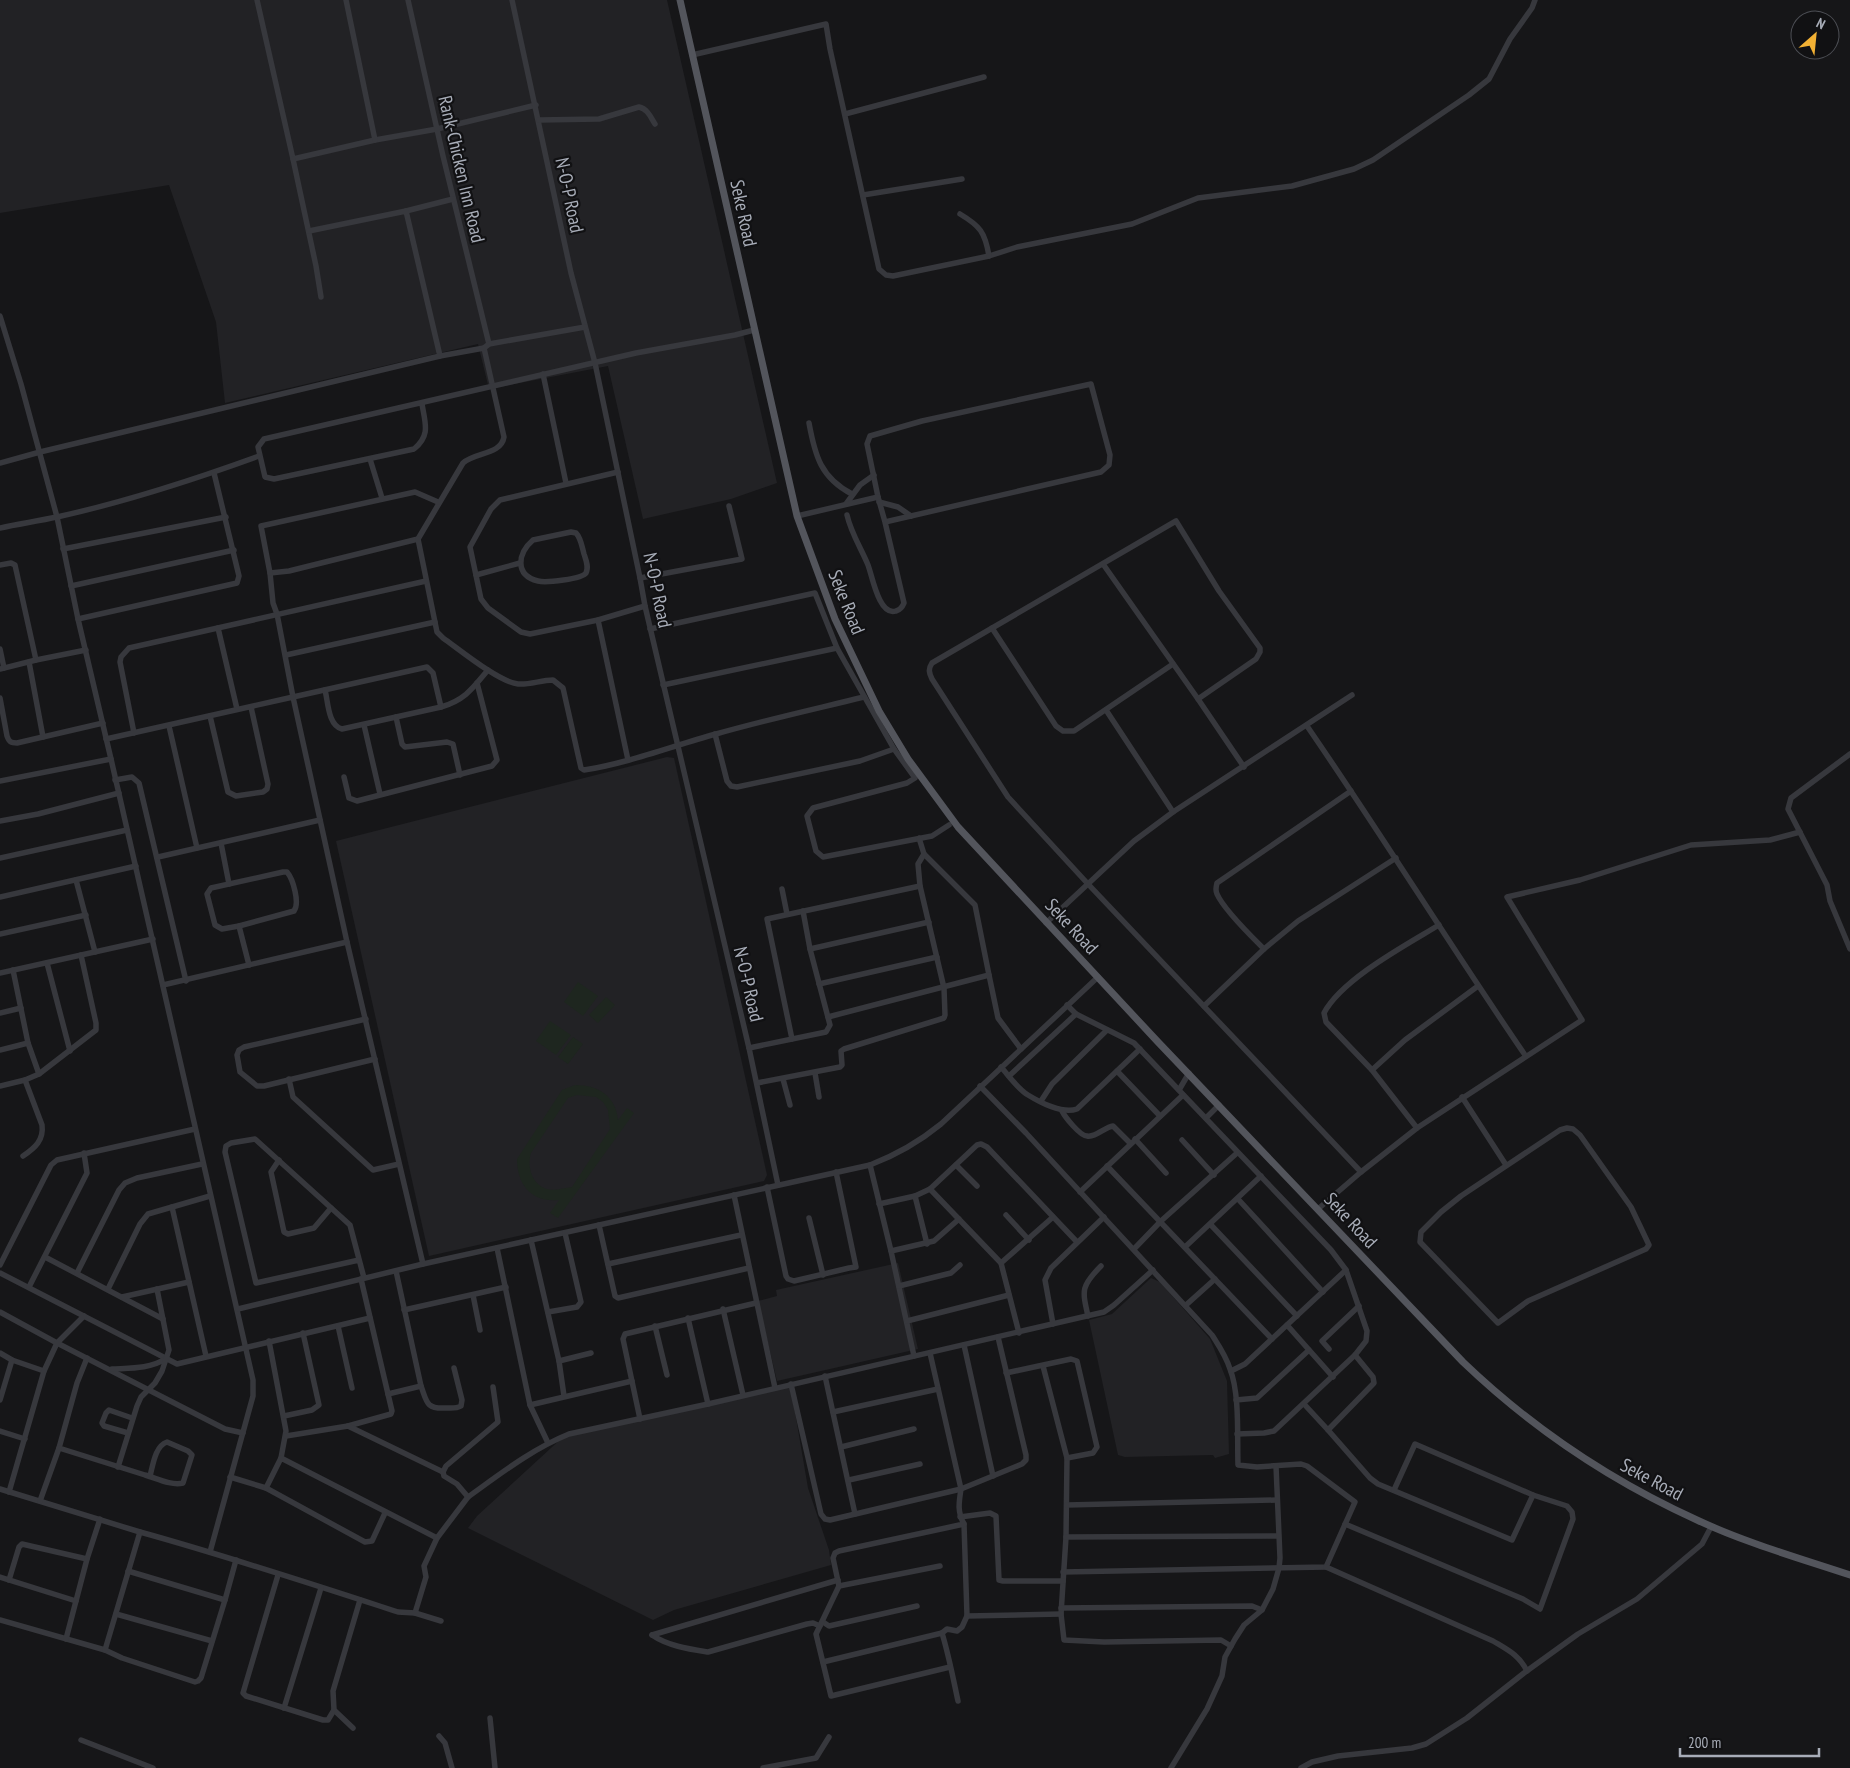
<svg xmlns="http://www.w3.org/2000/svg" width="1850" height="1768" viewBox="0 0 1850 1768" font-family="'PT Sans Narrow',sans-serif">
	<rect width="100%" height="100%" fill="#161618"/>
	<g fill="#222225">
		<polygon points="0,0 667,0 777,483 731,499 643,519 608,366 489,389 478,344 225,403 216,322 169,185 0,213"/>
		<polygon points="667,757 674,758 767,1175 764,1181 429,1256 336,841"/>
		<polygon points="898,1263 918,1349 777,1381 758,1301 777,1296 776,1290"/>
		<polygon points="1151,1278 1160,1282 1210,1339 1227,1381 1229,1454 1215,1458 1213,1455 1125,1457 1118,1455 1089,1320 1112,1314"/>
		<polygon points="790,1383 808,1488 829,1550 831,1565 674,1610 653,1620 468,1528 477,1516 564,1436"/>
	</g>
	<g fill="#1e261f" fill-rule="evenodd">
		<polygon points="578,982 598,996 583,1016 564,1002"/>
		<polygon points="606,997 615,1005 598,1023 589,1015"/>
		<polygon points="550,1021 571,1035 556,1055 536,1041"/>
		<polygon points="573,1037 583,1044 568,1064 558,1057"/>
		<path d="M 575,1085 C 598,1085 616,1096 618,1120 L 627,1108 L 634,1113 L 558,1218 L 550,1213 L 559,1200 C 532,1203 517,1185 517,1159 L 562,1090 ZM 577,1095 L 596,1097 L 603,1102 L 608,1110 L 610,1129 L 572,1187 C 564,1188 552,1192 544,1188 C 531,1182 527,1165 531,1153 L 568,1098 Z"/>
	</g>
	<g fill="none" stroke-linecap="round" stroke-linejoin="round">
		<g stroke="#37383d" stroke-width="5.5">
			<polyline points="257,0 293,159 375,140 437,129 536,105"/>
			<polyline points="346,0 375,140"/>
			<polyline points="408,0 443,156 489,344"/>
			<polyline points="512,0 571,273 595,363 640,578 645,606 749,1048 778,1185"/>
			<polyline points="692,55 826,24 830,49 879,269 886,275 893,276 989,256 1017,247 1132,224 1198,198 1292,186 1354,169 1373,160 1469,95 1489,79 1510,39 1532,8 1535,0"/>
			<polyline points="845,114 984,77"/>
			<path d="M 539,120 L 599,119 L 639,107 C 648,109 651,118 655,124"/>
			<polyline points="293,159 316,266 321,297"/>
			<polyline points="863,195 962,179"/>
			<polyline points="406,211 453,199"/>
			<path d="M 960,214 C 980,226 985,232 989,256"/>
			<polyline points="309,231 406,211 440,356"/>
			<polyline points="0,316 21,384 57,517 78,619 111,759 253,1380 253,1396 210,1552"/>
			<path d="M 484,348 L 504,437 C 501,455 475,452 463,463 L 418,539 L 289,571 L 270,573 L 273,603 L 277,614 L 293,697 L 427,667 L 433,673 L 441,707 C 465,700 473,688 488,670"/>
			<polyline points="543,374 566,483"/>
			<path d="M 422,404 C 425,423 431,435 414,449 L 274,479 L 265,477 L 258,447 L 264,439 L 636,353 L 735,335 L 754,330"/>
			<path d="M 809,423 C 815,456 821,478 852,494"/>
			<polyline points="370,459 382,498"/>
			<polyline points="0,463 40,452 440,356 484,348 489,344 585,327"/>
			<polyline points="618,472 500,500 491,509 470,547 481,599 488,608 521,632 530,634 598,620 645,606"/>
			<polyline points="879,502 898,507 911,516"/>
			<polyline points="846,504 860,485 874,475"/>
			<path d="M 847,515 C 851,533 861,548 868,565 C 872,575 879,617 896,611 C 900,610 902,608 904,603 L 885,522 L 878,497 L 867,444 L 870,436 L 922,421 L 1091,384 L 1110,455 L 1109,465 L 1101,472 L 885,522"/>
			<polyline points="797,516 878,497"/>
			<path d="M 0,528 C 19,524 38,521 57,517 C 125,502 193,480 259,456"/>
			<path d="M 571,532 L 576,533 C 581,538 582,547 584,554 C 586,560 589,567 586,573 C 582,579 546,583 538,581 C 514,575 518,553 533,540 Z"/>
			<path d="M 418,539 L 437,632 L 443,638 C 460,650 499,682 518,684 C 530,685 541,680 553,680 L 563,688 L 581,768 L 584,770 C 629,763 672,746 716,734 C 765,720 815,709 864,697"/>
			<polyline points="63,549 226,517"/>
			<polyline points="1103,564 1198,699"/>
			<polyline points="0,565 11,563 15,565 36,660"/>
			<polyline points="270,573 261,526 415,492 438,502"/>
			<polyline points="476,575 520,563"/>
			<polyline points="640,578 742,559 729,506"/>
			<polyline points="71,586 234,550"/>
			<polyline points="78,619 237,583 239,576 214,473"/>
			<polyline points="598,620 628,760"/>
			<polyline points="218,628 237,709"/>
			<polyline points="992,628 1056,726 1063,731 1074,731 1173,664"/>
			<polyline points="650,629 815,593 837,648 894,749 915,778 907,783 813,808 807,816 816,851 823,857 932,836 949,825"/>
			<polyline points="0,649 4,668"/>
			<polyline points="286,655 435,622"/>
			<polyline points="29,662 43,737"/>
			<polyline points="0,669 36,660 86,650"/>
			<polyline points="663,685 837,648"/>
			<path d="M 325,690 C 328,701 328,726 342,729 L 441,707"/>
			<path d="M 0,698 L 7,736 C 9,742 11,743 17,743 L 103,723"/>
			<polyline points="1106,710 1173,812"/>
			<polyline points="210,716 228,792 236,796 263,792 267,789 268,784 251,707"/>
			<polyline points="396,717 402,744 405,747 447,742 453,744 460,775"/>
			<polyline points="364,725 380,794"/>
			<polyline points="169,726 197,848"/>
			<path d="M 1307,726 C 1382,835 1451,947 1525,1055"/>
			<polyline points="134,733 120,662 121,657 129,648 426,581"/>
			<polyline points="715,734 727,781 731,786 737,787 860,761 894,749"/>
			<polyline points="106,739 293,697 347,942 423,1264"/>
			<polyline points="1850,754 1791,798 1788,809 1827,885 1830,901 1850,949"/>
			<path d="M 1244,767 L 1198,699 L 1256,659 L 1260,652 L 1260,648 L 1219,591 L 1176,521 L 932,663 C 928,669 929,673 932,679 L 1008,797 L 1088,884 L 1361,1172"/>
			<polyline points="344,777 349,798 357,801 492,766 497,760 477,683"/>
			<polyline points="115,780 132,777 139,783 186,981"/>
			<polyline points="0,781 111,759"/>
			<polyline points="0,821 38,814 119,793"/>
			<polyline points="221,843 229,884"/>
			<polyline points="924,854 975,905 989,975"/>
			<polyline points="158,857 320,820"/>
			<polyline points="0,858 127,830"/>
			<path d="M 283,872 L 287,872 C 293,879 300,903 294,911 L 239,926 L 222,929 L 215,925 L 207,894 L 211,888 Z"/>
			<polyline points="76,880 95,952"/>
			<polyline points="782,889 787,914"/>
			<polyline points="0,897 136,866"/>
			<polyline points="1046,923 1134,841 1173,812 1352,695"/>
			<polyline points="239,926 249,965"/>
			<polyline points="0,934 86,915"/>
			<polyline points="810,949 929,922"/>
			<path d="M 1264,949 C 1251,936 1224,910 1217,894 C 1215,890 1216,887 1217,883 L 1351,791"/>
			<polyline points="47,963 70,1051"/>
			<polyline points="13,970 28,1043 39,1074"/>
			<polyline points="0,973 153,939"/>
			<polyline points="819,984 937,957"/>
			<polyline points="163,985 347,942"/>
			<polyline points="1067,1005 1076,1014 1134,1043 1331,1250 1346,1270 1367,1331 1366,1341 1355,1355 1274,1431 1264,1433 1237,1434"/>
			<polyline points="1204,1006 1264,949 1298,921 1396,858"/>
			<polyline points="0,1013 21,1008"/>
			<polyline points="828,1017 989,975 998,1018 1021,1049"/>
			<polyline points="366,1019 244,1047 239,1050 237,1055 240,1072 257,1086 264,1086 375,1059"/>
			<polyline points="792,1039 767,919 920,886"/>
			<polyline points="749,1048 826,1032 830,1025 810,949 803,911"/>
			<polyline points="0,1050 28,1043"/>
			<path d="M 1001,1067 C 1009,1076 1018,1089 1028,1095 C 1041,1103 1063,1114 1077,1109 L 1140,1049"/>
			<polyline points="1372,1070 1405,1040 1478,986"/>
			<polyline points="1117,1071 1160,1116"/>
			<polyline points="815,1073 819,1097"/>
			<polyline points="1009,1076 1076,1014"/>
			<polyline points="289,1079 293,1097 373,1170 399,1164"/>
			<polyline points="783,1079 790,1105"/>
			<polyline points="757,1083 840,1067 842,1065 841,1051 844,1049 944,1018 945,1015 944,988 920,886 918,864 924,854 919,838"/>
			<polyline points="0,1086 25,1080 39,1074 96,1030 96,1023 81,955"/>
			<path d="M 980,1086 L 1026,1133 L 1212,1335 C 1219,1346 1226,1356 1230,1369 C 1240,1394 1237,1438 1238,1465 L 1257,1467 L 1301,1464 L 1307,1466 L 1355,1502 L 1326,1567 L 1063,1572"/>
			<polyline points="1179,1090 1189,1073"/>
			<polyline points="1462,1097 1506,1165"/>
			<polyline points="1041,1101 1052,1084 1107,1030"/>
			<path d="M 1062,1111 C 1065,1117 1080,1136 1087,1136 C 1095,1138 1105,1127 1113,1126 L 1130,1143"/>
			<polyline points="1206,1118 1219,1105"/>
			<path d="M 1417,1128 L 1372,1070 L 1326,1022 L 1324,1013 C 1342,979 1406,945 1439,925"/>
			<polygon points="1567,1128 1573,1129 1580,1135 1631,1207 1649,1245 1646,1249 1528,1301 1498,1323 1420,1242 1421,1232 1441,1212 1461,1196 1560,1130"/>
			<polyline points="1135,1139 1166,1173"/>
			<polyline points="1182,1140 1214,1175"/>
			<path d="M 23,1156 C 35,1148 44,1140 42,1125 L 25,1080"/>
			<polyline points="279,1160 271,1172 284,1232 288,1234 314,1228 331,1208"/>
			<polyline points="870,1165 891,1251 914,1356"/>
			<polyline points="956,1165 977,1186"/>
			<polyline points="1107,1166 1272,1339"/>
			<polyline points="767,1187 786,1276 788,1279 794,1281 849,1268 856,1267 836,1172"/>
			<polyline points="930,1189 1001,1263 1019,1333"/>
			<polyline points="1080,1192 1183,1095"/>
			<polyline points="734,1195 775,1388"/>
			<polyline points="915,1196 927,1244"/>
			<polyline points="1238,1199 1323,1292"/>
			<polyline points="879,1204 915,1196 930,1189 977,1145 981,1144 987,1147 1077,1242"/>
			<polyline points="172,1207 206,1356"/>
			<polyline points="1318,1209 1361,1172 1417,1128 1582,1020 1507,897 1580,880 1691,845 1770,840 1800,832"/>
			<polyline points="1006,1215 1029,1240"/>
			<polyline points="809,1218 823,1275"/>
			<polyline points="599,1225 615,1296 618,1298 749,1268"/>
			<polyline points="1211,1225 1297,1316"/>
			<polyline points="531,1240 559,1361 564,1396"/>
			<polyline points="1185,1247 1261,1176"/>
			<polyline points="497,1248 530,1405 632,1381"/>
			<polyline points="1134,1249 1161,1221 1237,1153"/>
			<polyline points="891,1251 934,1241 959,1219"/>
			<polyline points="45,1257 163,1319"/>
			<polyline points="359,1260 256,1283 225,1152 226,1146 231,1143 255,1139 350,1225 364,1278"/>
			<polyline points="1001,1263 1053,1217"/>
			<polyline points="608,1264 741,1235"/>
			<polyline points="0,1265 51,1165 57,1160 195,1129"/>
			<path d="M 396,1271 L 421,1386 C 427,1402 426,1409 445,1408 C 451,1408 456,1409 461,1406 L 462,1400 L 454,1368"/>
			<polyline points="0,1273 177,1364 370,1318"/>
			<polyline points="77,1273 119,1190 125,1183 137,1178 202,1164"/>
			<polyline points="361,1279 388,1394 421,1386"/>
			<polyline points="899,1286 951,1273 960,1265"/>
			<polyline points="29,1287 87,1173 84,1153"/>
			<polyline points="108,1289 140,1224 148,1214 210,1196"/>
			<polyline points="473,1295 480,1330"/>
			<polyline points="122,1297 189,1282"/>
			<polyline points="1186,1305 1215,1279"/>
			<path d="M 238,1309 L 423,1264 L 870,1165 C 896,1155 919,1142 941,1124 L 1098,977"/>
			<polyline points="723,1309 743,1395"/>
			<polyline points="404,1310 506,1287"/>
			<polyline points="0,1312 57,1343 225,1429 243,1433"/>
			<polyline points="548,1312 577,1307 581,1302 565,1233"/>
			<path d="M 1088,1316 C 1082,1290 1081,1286 1101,1266"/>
			<polyline points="688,1318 708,1404"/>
			<polyline points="907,1321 1009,1295"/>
			<polyline points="1053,1324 1045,1280 1051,1268 1104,1217"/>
			<polyline points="1287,1325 1333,1377"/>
			<polyline points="338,1326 352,1388"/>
			<polyline points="655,1326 667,1375"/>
			<polyline points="269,1341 286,1431 281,1458"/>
			<polyline points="964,1345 993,1476"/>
			<polyline points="1329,1349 1322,1341 1359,1306"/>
			<polyline points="0,1353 12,1360 44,1371"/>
			<path d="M 87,1358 L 77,1383 L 59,1448 C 88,1457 116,1466 145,1475 C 156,1478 171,1486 183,1483 L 192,1455 L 188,1451 L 167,1442 C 155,1446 153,1465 150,1476"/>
			<polyline points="559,1361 591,1353"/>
			<polyline points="1043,1366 1067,1458 1066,1537 1061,1614 1064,1640 1104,1642 1221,1640 1231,1646"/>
			<path d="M 112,1369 C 130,1368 150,1369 165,1359"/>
			<polyline points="1231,1371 1245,1364 1346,1270"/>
			<polyline points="1006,1373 1071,1359 1077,1361 1097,1447 1093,1453 1067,1458"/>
			<polyline points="825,1376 855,1514"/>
			<polyline points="791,1384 821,1514 825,1519 830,1520 961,1489 930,1353"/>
			<polyline points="0,1400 12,1360"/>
			<polyline points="1236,1400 1257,1398 1309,1350"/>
			<polyline points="1304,1404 1328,1430 1374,1383 1373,1377 1355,1355"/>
			<polyline points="530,1405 548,1443"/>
			<polyline points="833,1412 938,1389"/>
			<polyline points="284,1416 312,1410 319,1405 303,1333"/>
			<polyline points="640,1419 623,1339 625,1334 756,1303"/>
			<polyline points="348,1426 391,1414 392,1411 388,1394"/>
			<polyline points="1328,1430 1370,1478 1378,1484 1512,1540 1533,1495"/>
			<polyline points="0,1431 25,1439"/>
			<polyline points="128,1433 104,1426 102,1423 106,1413 109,1410 132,1418"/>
			<polyline points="286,1436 348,1426 443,1472"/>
			<polyline points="841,1447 914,1429"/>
			<polyline points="118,1467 137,1406 141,1397 155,1383 162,1371 169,1350 157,1289"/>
			<polyline points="230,1477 266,1488 365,1542 372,1541 385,1513"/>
			<polyline points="849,1480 920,1464"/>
			<polyline points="266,1488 281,1458 437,1538"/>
			<polyline points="0,1489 140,1532"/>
			<polyline points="9,1492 44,1371 57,1343 84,1316"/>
			<polyline points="468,1497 457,1484 444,1476 443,1472 446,1466 498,1422 493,1387"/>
			<polyline points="40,1501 59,1448"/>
			<polyline points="1067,1505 1277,1500"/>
			<polyline points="960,1517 990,1513 996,1516 999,1580 1003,1581 1063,1581"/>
			<polyline points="1345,1524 1523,1599 1540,1609 1573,1519 1572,1512 1567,1506 1533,1495 1415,1444 1394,1490"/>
			<polyline points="1066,1537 1278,1536"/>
			<path d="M 1326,1567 L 1493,1641 C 1508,1650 1519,1655 1527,1671"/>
			<polyline points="128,1571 225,1600 236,1560"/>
			<polyline points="278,1575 243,1693 246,1696 323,1720 328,1720 334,1710"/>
			<polyline points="0,1577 76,1601"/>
			<polyline points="9,1580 19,1547 22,1544 87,1559"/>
			<polyline points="839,1586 940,1566"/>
			<polyline points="1061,1608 1252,1606 1262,1610"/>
			<path d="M 415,1613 L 426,1577 L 424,1566 L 437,1538 L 468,1497 C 500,1474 532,1449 569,1434 L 708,1404 L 1104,1312 L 1114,1305 L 1153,1270"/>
			<polyline points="116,1614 212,1641"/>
			<polyline points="967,1616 1061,1614"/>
			<polyline points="0,1620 105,1650 122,1658 195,1682 198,1681 201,1678 225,1600"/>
			<polyline points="823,1622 829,1626 917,1606"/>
			<path d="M 942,1633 C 949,1656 953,1678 958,1701"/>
			<polyline points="652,1635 838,1580"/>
			<path d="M 652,1635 C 668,1646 689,1649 708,1652 L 807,1624 L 813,1623 L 820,1626"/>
			<polyline points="66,1639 87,1559 100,1519"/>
			<path d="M 105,1650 L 140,1532 C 227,1556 312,1584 398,1612 L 415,1613 L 441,1621"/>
			<polyline points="823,1662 942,1633 947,1629 957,1631 962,1627 967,1616 964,1524"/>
			<path d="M 950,1667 L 831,1696 L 816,1634 L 839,1586 L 833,1558 L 835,1553 L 839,1551 L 964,1524 C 957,1512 959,1502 961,1489 L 1022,1464 L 1026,1460 L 1026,1455 L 998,1337"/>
			<polyline points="284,1708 321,1588"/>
			<polyline points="490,1718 495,1768"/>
			<polyline points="353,1728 334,1710 333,1691 360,1600"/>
			<polyline points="439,1736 445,1743 452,1768"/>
			<polyline points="81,1740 153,1768"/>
			<polyline points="763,1768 816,1758 829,1737"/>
			<polyline points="1171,1768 1207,1709 1222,1676 1225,1657 1235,1639 1244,1625 1262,1610 1273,1589 1279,1568 1280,1558 1276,1466"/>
			<polyline points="1301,1768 1312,1762 1338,1756 1412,1748 1426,1744 1467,1718 1524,1673 1578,1634 1637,1599 1702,1544 1711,1527"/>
		</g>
		<path stroke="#53555c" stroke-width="7" d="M 680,0 L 797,516 L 835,619 L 879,711 L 908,759 L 958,827 L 1158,1042 L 1463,1362 C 1533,1429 1609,1480 1697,1520 C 1746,1543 1799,1558 1850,1575"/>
	</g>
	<g text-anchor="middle" stroke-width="4.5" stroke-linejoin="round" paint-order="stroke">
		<g font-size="19" fill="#a8adb8" stroke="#111113">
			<text transform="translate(462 169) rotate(77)" y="7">Rank-Chicken Inn Road</text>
			<text transform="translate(570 195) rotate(78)" y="7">N-O-P Road</text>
			<text transform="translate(744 213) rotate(78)" y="7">Seke Road</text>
			<text transform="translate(658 590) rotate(78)" y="7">N-O-P Road</text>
			<text transform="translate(847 602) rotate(68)" y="7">Seke Road</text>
			<text transform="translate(1072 926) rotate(47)" y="7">Seke Road</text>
			<text transform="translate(749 984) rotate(77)" y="7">N-O-P Road</text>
			<text transform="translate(1351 1220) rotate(47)" y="7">Seke Road</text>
			<text transform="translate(1652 1479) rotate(28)" y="7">Seke Road</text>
		</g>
	</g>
	<g transform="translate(1815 35) rotate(27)"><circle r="24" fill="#111113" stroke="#4d4f55"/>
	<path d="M0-4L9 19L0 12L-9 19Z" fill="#f2b134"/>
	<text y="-8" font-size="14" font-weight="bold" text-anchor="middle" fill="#a8adb8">N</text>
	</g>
	<path d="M1680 1748v8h139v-8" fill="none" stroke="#a8adb8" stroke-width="2.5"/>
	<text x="1688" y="1748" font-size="15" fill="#a8adb8" stroke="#111113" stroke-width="4" paint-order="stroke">200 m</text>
</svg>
